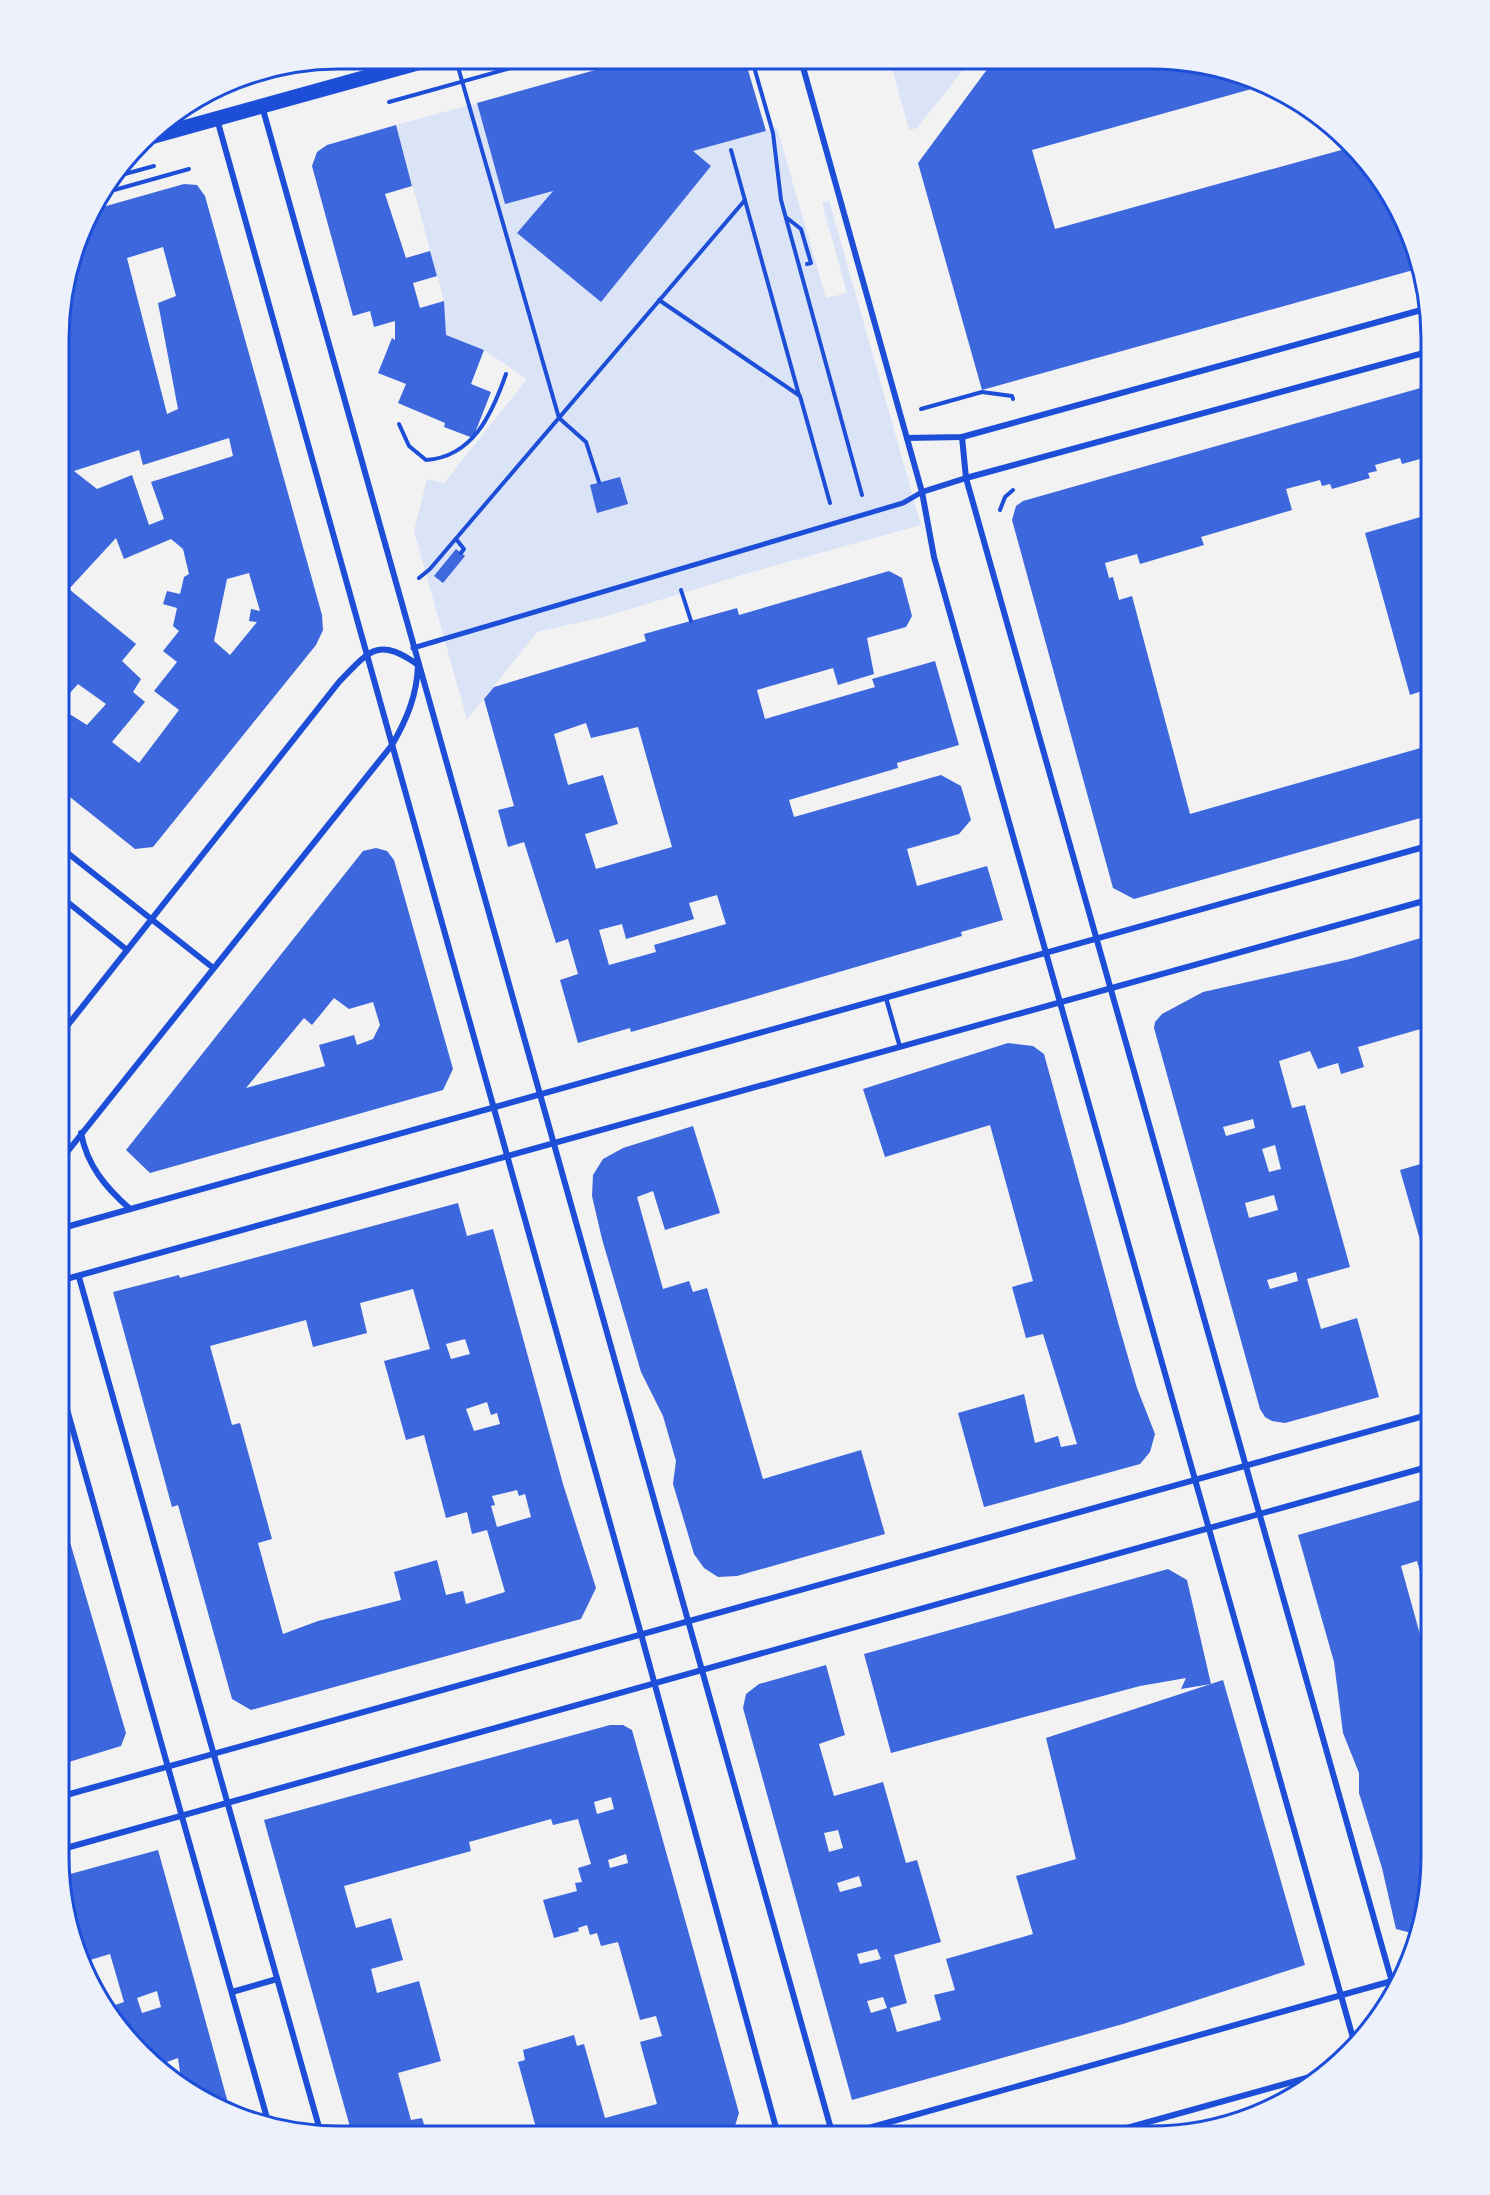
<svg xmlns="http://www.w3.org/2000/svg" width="1490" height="2195" viewBox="0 0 1490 2195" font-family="'Fira Sans',sans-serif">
	<rect width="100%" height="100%" fill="#f2f2f2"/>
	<g fill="#dbe4f7">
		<path d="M 336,59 L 217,92 C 254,70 294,66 336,59 Z"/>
		<polygon points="890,60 971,60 917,128 909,130"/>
		<polygon points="477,103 505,203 553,191 518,234 601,301 711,166 693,151 777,128 826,298 847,293 822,203 829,200 921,525 752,572 604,617 537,632 467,720 414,531 427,479 444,483 527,379 484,350 446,335 444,301 396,125"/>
	</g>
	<g fill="#3d67dc" fill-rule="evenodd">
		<polygon points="635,59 745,60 766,131 693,151 711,166 601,302 517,233 553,191 505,204 477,103"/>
		<polygon points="994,60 1188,61 1258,80 1266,85 1032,150 1055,229 1352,147 1373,168 1410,232 1417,269 982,390 918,163"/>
		<polygon points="396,125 412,186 385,194 406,258 430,251 437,276 413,283 420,308 444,301 446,335 484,350 471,384 491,392 473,438 444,427 445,423 398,403 406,384 378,373 392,338 395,340 395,321 374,327 370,311 353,316 312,166 317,152 327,145"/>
		<path d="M 184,184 L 197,185 L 205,196 L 322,615 L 323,630 L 316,645 L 153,847 L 135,849 L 60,789 L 60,708 L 87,725 L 106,704 L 78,684 L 60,704 L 61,302 L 92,210 ZM 163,247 L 176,296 L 158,303 L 178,409 L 167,414 L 127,258 ZM 229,438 L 233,456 L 151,482 L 164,519 L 149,525 L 132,475 L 97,489 L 74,471 L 139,450 L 143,465 ZM 116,538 L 124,559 L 171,539 L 183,549 L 189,574 L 184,577 L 180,594 L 167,591 L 163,604 L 177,608 L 173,626 L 179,631 L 163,651 L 177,662 L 154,691 L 179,710 L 139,763 L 112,742 L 145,702 L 133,692 L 141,679 L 122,661 L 136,644 L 69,589 ZM 249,573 L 260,611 L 251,609 L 249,621 L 257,622 L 230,655 L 214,641 L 227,579 Z"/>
		<polygon points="1431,385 1431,456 1402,464 1400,458 1375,465 1377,471 1368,473 1370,478 1332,489 1330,484 1322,486 1320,480 1286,489 1292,510 1201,537 1204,545 1140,564 1137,554 1105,563 1109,578 1113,577 1119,600 1132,596 1190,814 1431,745 1431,815 1134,899 1113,888 1012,520 1016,506 1023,501"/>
		<polygon points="1431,472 1431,486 1427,473"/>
		<polygon points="620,477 628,504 597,513 590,485"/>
		<polygon points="1424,516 1427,528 1431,526 1431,688 1410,695 1365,533"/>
		<polygon points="456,549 465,556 443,583 434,576"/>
		<path d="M 889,571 L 902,578 L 912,616 L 906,627 L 867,638 L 874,674 L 838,685 L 833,668 L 757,690 L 765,719 L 875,687 L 872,679 L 935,661 L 959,745 L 897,763 L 898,768 L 789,800 L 794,817 L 941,775 L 961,786 L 971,820 L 959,834 L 907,849 L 917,886 L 987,866 L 1003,920 L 961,932 L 962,936 L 747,999 L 631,1032 L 630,1028 L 578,1043 L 560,980 L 578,974 L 568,939 L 556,943 L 524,842 L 508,847 L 498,810 L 514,806 L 484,699 L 494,687 L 646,641 L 644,634 L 737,608 L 739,615 ZM 586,723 L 591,738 L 638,727 L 672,847 L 596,869 L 585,834 L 618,824 L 603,775 L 568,785 L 554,734 ZM 717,895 L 726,924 L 654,945 L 656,952 L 609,965 L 599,930 L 622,924 L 626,939 L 694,919 L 689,903 Z"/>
		<path d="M 376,848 L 387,851 L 394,860 L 453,1069 L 443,1090 L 150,1173 L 126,1150 L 363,851 ZM 334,998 L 349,1009 L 373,1002 L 380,1025 L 373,1039 L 357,1045 L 354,1035 L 319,1045 L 325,1066 L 246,1088 L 304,1018 L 312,1025 Z"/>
		<polygon points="60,932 66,945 60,964"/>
		<path d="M 1431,935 L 1431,1026 L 1358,1047 L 1364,1067 L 1341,1074 L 1338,1063 L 1318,1069 L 1310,1051 L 1279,1061 L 1292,1108 L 1305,1105 L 1350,1267 L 1307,1279 L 1321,1329 L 1357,1318 L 1379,1397 L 1285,1423 L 1272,1421 L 1265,1417 L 1260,1409 L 1154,1028 L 1155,1022 L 1162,1014 L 1203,992 L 1350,959 ZM 1253,1119 L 1255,1128 L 1226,1136 L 1223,1127 ZM 1275,1145 L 1281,1169 L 1269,1172 L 1262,1149 ZM 1274,1195 L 1278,1210 L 1249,1218 L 1245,1203 ZM 1296,1272 L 1298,1281 L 1270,1289 L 1267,1280 Z"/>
		<polygon points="1008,1043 1033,1046 1044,1054 1119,1326 1137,1388 1155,1434 1150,1452 1140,1464 984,1507 958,1413 1024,1394 1035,1443 1058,1436 1061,1447 1077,1444 1043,1334 1026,1338 1012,1287 1033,1281 990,1125 885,1157 863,1089"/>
		<polygon points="693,1126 720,1213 665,1230 653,1191 637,1197 663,1289 689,1281 693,1292 707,1288 763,1479 861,1450 885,1534 737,1576 718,1577 704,1568 694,1554 673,1484 676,1461 663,1416 641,1372 602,1239 592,1196 593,1175 603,1159 623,1148"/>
		<polygon points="1431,1161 1431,1275 1430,1275 1400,1170"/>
		<path d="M 458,1203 L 467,1236 L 493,1229 L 563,1484 L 596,1588 L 581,1619 L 251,1710 L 232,1699 L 178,1505 L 172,1507 L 113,1292 L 179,1275 L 180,1278 ZM 413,1289 L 430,1349 L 384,1361 L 406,1440 L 424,1435 L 446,1518 L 467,1512 L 472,1534 L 487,1530 L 505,1592 L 466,1604 L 463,1591 L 446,1595 L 437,1560 L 394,1572 L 401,1600 L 318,1621 L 283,1634 L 258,1543 L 272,1539 L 240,1423 L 232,1425 L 210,1346 L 306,1320 L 313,1347 L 367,1333 L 360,1303 ZM 465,1339 L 470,1354 L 451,1359 L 446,1344 ZM 487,1402 L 491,1415 L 497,1413 L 500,1424 L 474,1431 L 466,1409 ZM 517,1490 L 519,1496 L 525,1494 L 531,1517 L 497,1527 L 491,1506 L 495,1505 L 492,1496 Z"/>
		<polygon points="60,1491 69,1524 65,1525 126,1733 121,1746 59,1765"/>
		<polygon points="1431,1497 1431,1610 1417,1561 1401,1566 1421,1638 1425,1709 1431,1707 1431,1874 1419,1935 1396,1929 1382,1868 1359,1793 1359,1773 1343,1733 1334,1662 1298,1535"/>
		<polygon points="1168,1569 1187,1580 1211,1684 1181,1689 1186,1678 1140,1686 891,1753 864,1654"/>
		<path d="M 826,1665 L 845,1735 L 819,1744 L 834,1796 L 883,1782 L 906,1863 L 917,1860 L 941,1942 L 894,1955 L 907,2003 L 890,2008 L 897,2032 L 941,2020 L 934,1995 L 955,1990 L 946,1959 L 1033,1934 L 1016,1876 L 1076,1859 L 1046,1738 L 1223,1680 L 1305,1965 L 1123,2024 L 852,2100 L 743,1708 L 746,1694 L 759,1684 ZM 838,1830 L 843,1848 L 829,1852 L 824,1833 ZM 859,1876 L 862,1886 L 840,1892 L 837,1883 ZM 877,1949 L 881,1959 L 860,1964 L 857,1954 ZM 883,1997 L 887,2008 L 871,2013 L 867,2001 Z"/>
		<path d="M 610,1725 L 623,1725 L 632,1730 L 739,2113 L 735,2126 L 717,2135 L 538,2135 L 518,2062 L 525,2060 L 523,2050 L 574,2035 L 577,2046 L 584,2044 L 605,2118 L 657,2104 L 640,2042 L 662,2036 L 656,2016 L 640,2020 L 618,1942 L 601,1946 L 597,1933 L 590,1935 L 587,1925 L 578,1928 L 579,1931 L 554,1938 L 543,1900 L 577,1891 L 575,1883 L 582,1882 L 578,1868 L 591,1864 L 578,1819 L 553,1825 L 551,1819 L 469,1842 L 471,1851 L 344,1886 L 356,1928 L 391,1918 L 403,1960 L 371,1969 L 377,1993 L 419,1981 L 441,2061 L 398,2073 L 411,2120 L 422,2118 L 427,2134 L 352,2134 L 264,1820 ZM 611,1797 L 614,1809 L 597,1814 L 594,1802 ZM 626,1854 L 628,1863 L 610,1868 L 608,1860 Z"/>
		<path d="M 158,1850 L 194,1979 L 231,2114 L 182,2086 L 178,2058 L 156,2066 L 117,2027 L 106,2008 L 124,2002 L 110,1954 L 80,1963 L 63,1876 ZM 157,1991 L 161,2007 L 142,2013 L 137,1998 Z"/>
		<polygon points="516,2129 518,2135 499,2135 499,2134"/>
		<polygon points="475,2130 477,2135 461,2135 460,2134"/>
	</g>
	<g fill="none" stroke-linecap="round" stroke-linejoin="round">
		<g stroke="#1d4ed8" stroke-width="4">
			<polyline points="752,60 773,133 781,200 862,495"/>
			<polyline points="458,67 559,418 586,442 599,482"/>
			<polyline points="389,102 543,59"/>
			<polyline points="731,150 799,395"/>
			<polyline points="114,177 154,166"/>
			<polyline points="100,194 189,169"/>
			<polyline points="787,218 801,229 811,263 807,264"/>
			<polyline points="659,300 800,396 830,503"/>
			<polyline points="921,409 982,392 1012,396 1013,399"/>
			<path d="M 399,424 L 409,446 L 426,460 C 473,457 492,414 506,374"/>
			<polyline points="1000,510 1005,497 1013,490"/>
			<polyline points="456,539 464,549 461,553"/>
			<polyline points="419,578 430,569 745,200"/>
			<polyline points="681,590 691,621"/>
		</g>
		<polyline stroke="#1d4ed8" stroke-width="4.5" points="886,998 900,1047"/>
		<polyline stroke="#1d4ed8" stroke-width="5" points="413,648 903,503 922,492"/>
		<g stroke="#1d4ed8" stroke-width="6">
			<polyline points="801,60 922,492 934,557 1355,2045"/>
			<polyline points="262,106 833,2136"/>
			<polyline points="217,119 641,1634 778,2135"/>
			<polyline points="962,437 966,478 1394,1989"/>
			<polyline points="907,438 962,437 1425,309"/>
			<polyline points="922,492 966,478 1431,351"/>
			<polyline points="60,847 212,967"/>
			<polyline points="60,896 127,950"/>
			<path d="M 81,1133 C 87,1165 105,1187 130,1209"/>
			<path d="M 60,1161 L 392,745 C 407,719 417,695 418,665 C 378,636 369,651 339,682 L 60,1035"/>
			<polyline points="59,1229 1431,845"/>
			<polyline points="79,1277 321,2134"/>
			<polyline points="59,1281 1431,899"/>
			<polyline points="59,1381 269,2125"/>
			<polyline points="59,1797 1431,1414"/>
			<polyline points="59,1850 1431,1466"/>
			<polyline points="232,1992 277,1979"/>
			<polyline points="840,2136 1399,1979"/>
			<polyline points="1098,2136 1328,2072"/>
		</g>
		<polyline stroke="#1d4ed8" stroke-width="15" points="147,138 432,59"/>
	</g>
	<path d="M0 0H1490V2195H0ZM339 69H1151A270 270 0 0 1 1421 339V1856A270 270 0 0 1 1151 2126H339A270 270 0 0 1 69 1856V339A270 270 0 0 1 339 69Z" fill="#edf1fc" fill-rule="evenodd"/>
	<path fill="none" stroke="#1d4ed8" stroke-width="3" d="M339 69H1151A270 270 0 0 1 1421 339V1856A270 270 0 0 1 1151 2126H339A270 270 0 0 1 69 1856V339A270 270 0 0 1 339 69Z"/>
</svg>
